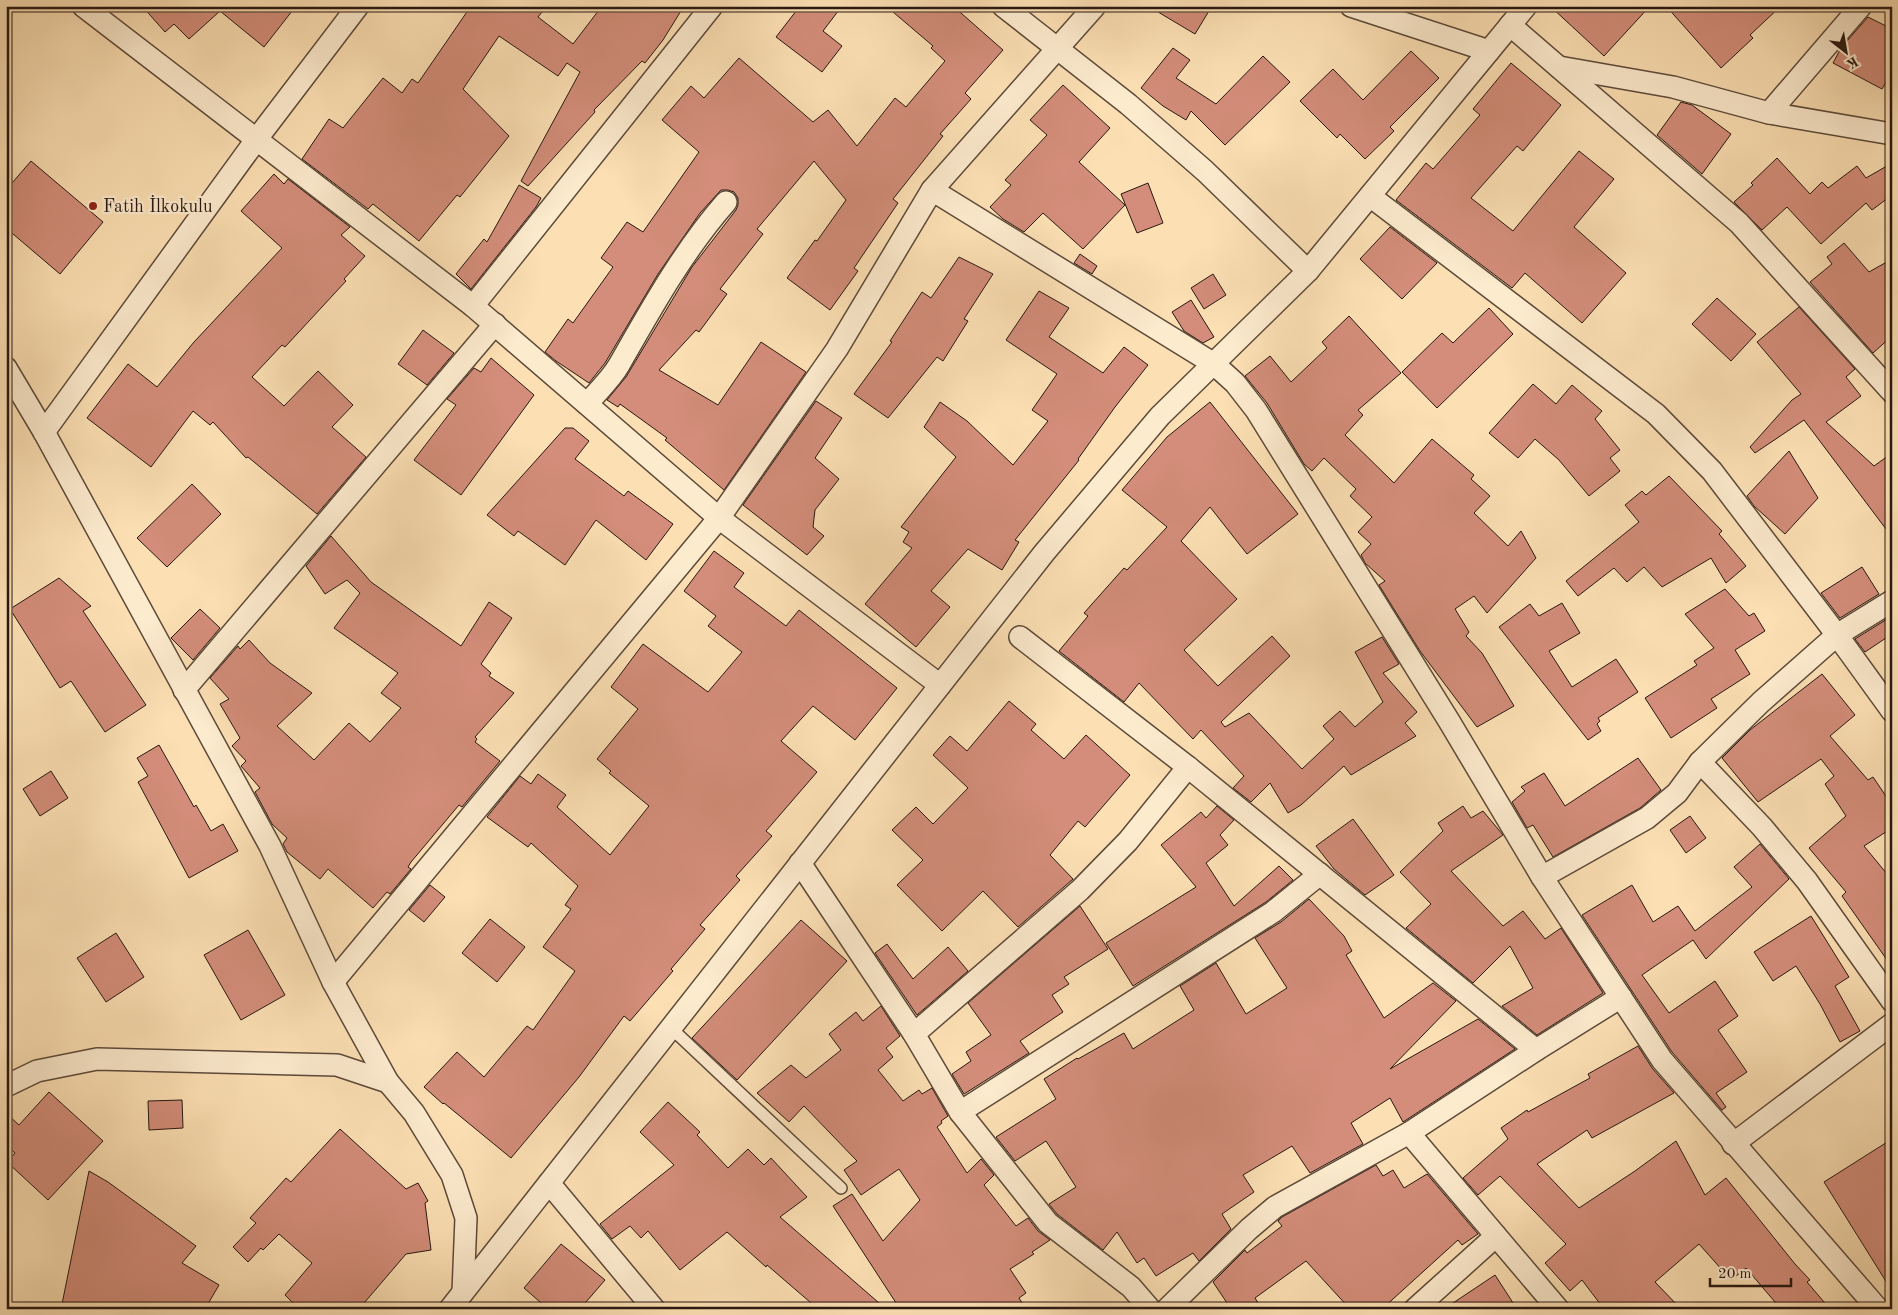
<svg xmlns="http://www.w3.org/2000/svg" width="1898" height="1315" viewBox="0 0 1898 1315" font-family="'Old Standard TT',serif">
	<rect width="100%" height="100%" fill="#fce0b4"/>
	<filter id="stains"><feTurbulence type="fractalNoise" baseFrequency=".004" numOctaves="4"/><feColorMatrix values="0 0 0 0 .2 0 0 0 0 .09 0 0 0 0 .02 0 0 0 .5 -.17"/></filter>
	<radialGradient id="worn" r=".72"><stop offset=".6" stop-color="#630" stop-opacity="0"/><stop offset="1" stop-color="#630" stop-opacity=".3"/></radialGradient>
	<g fill="#d38d7a" stroke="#281812">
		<polygon points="142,6 296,6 264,47 220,11 189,39 174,24 165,32"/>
		<polygon points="471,6 547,6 538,17 573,44 602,6 684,6 663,40 645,63 642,61 594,110 595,112 528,186 521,181 580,72 567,63 558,76 499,36 463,89 509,136 460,197 457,195 419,241 373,204 368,209 302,159 329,119 343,128 383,78 402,93 412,79 418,83"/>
		<polygon points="800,6 842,6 823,31 842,46 822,72 776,37"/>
		<polygon points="886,6 953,6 1003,50 965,93 971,99 940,134 943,136 893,199 898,203 854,268 858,271 830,310 787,278 815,240 817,241 846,200 814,161 757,229 763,234 720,289 727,294 699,332 696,330 659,370 718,405 761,342 806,372 724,490 665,440 667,438 620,404 618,407 607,400 626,377 692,267 736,210 738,205 738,198 734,192 728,190 721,190 700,213 658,274 605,363 589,383 556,361 545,352 568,319 573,323 613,267 601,258 627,222 643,232 699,152 662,120 691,86 704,98 739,58 813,122 828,110 857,146 895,98 906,107 945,61 931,48 933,46"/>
		<polygon points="1148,6 1212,6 1195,34"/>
		<polygon points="1550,6 1650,6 1604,56"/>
		<polygon points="1666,6 1781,6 1750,35 1753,38 1721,68"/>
		<polygon points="1868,17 1892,29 1892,72 1882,89 1833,63 1841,48"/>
		<polygon points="1173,48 1190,60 1176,78 1216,104 1263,56 1290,82 1225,145 1191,111 1186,120 1163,106 1141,88"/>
		<polygon points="1411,51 1439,78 1390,127 1394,131 1365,159 1340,134 1337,138 1300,101 1333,69 1363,100"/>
		<polygon points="1511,63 1561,105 1523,151 1517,146 1471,198 1513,231 1579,151 1614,179 1574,227 1626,273 1582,323 1525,273 1512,288 1396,200 1426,163 1433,169 1480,115 1473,109"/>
		<polygon points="1063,85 1110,128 1079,162 1125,205 1083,249 1043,213 1024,232 1003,219 990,207 1011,185 1005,180 1047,135 1030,120"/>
		<polygon points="1681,102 1692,105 1731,134 1702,174 1657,135"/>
		<polygon points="1777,158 1810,194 1822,182 1828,188 1857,166 1866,178 1892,163 1892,195 1872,210 1866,203 1821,244 1787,207 1762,230 1734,202 1753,185 1751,183"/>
		<polygon points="31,161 103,222 60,274 6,228 6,190"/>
		<polygon points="274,174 284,184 288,179 350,227 341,235 365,256 344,279 346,281 285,347 282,345 252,377 284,406 318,371 353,405 332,427 366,457 317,514 248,457 246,458 213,422 210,425 193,411 151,467 87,418 128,364 157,387 194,342 282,248 241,211"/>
		<polygon points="1148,183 1163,223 1137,233 1121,194"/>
		<polygon points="519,185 541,198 536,207 471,289 456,274 484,239 487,242"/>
		<polygon points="1390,227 1437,263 1402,299 1360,259"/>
		<polygon points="1844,243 1869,272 1892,259 1892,336 1873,353 1810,282 1832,264 1827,257"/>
		<polygon points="1080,254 1097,266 1092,274 1074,263"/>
		<polygon points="959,257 993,274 964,319 968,321 943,361 937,357 888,418 854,394 892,342 890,341 922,292 931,298"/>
		<polygon points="1213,274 1226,295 1204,309 1191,288"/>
		<polygon points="1039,291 1069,308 1049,337 1103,373 1124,347 1148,365 1115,407 1078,459 1079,460 1015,540 1019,542 1002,570 968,549 931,591 950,607 916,647 865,604 912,548 903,542 909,532 901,527 956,457 924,427 940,402 967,421 1013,465 1048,421 1032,410 1057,374 1006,340"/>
		<polygon points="1717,298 1756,334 1731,361 1692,324"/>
		<polygon points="1191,300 1214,337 1203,343 1184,331 1172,312"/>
		<polygon points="1799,307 1855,369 1846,377 1861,396 1826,422 1874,466 1892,453 1892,537 1804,420 1755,453 1750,447 1792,400 1801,394 1757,342"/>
		<polygon points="1489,308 1513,334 1437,408 1402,372 1442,333 1453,343"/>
		<polygon points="1349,316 1401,373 1358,410 1363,415 1345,435 1394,483 1432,439 1474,475 1471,479 1490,496 1474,513 1508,546 1521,531 1536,558 1487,613 1474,596 1455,609 1469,632 1466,636 1482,653 1514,706 1477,727 1420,651 1379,585 1385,581 1365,563 1361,555 1371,544 1358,532 1372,517 1350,496 1356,489 1324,458 1312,471 1304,464 1267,403 1245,376 1270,356 1291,382 1327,348 1322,342"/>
		<polygon points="423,330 454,353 427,385 398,364"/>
		<polygon points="491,358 534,395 461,495 414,460 456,405 447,399 474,368 481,372"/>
		<polygon points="1533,384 1556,404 1572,385 1602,411 1595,419 1620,450 1610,458 1620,471 1589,496 1559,460 1535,439 1518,458 1489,433"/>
		<polygon points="816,401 842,418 815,458 839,479 815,510 813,527 824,536 807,555 743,505"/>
		<polygon points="1210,402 1298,514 1247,554 1210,507 1181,541 1237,599 1184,650 1218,686 1272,636 1290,656 1221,722 1225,727 1249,713 1302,769 1334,739 1323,726 1340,711 1355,727 1383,702 1355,652 1382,637 1399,664 1383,673 1417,712 1405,723 1416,736 1351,775 1344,766 1301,805 1288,813 1270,783 1251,802 1233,788 1244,776 1201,730 1193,739 1139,683 1124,702 1059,651 1088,616 1084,613 1124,568 1127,570 1167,527 1122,490 1167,437"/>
		<polygon points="565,428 573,428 589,441 575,459 624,496 628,491 673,524 646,560 596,520 565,565 518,531 514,536 487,515"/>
		<polygon points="1789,451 1818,498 1785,534 1754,506 1747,496"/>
		<polygon points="1669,476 1722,531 1719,534 1746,566 1726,583 1711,558 1662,587 1644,567 1627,582 1614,568 1578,596 1566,581 1639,522 1625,505 1642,491 1646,495"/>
		<polygon points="192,484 221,514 167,567 137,538"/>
		<polygon points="331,536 371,582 461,646 489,602 512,618 481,664 491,673 489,676 514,693 475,737 477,739 475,742 500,761 462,807 459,805 411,862 408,867 411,869 390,894 387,892 373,908 328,869 320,879 287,852 283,844 287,838 272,824 255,792 260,788 241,766 246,761 232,746 240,738 220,704 229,699 210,678 238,646 240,649 249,640 270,663 312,693 277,726 314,760 349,723 370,742 401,708 381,693 398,673 334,628 360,593 347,580 325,594 306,566"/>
		<polygon points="714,551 744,573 734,587 786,626 799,610 897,688 855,740 813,706 781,741 817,772 766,831 772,836 736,876 740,880 700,925 705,929 671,969 673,971 630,1021 624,1016 579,1077 511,1158 444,1103 443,1104 424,1087 457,1052 484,1077 527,1026 533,1030 575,971 543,947 571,909 565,905 578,886 531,843 528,847 487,817 520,776 531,784 538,774 566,795 557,807 610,855 649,806 609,773 611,771 597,759 638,709 611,687 643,644 708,692 742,652 708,626 716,616 684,591"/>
		<polygon points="1862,567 1879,594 1840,618 1821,593"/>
		<polygon points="59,578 91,606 83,611 146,705 105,732 71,681 60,688 10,609"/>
		<polygon points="1725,589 1749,616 1754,613 1765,631 1735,650 1750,674 1711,699 1717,708 1671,738 1645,698 1697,665 1694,661 1714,648 1685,614"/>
		<polygon points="1562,603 1580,633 1549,651 1572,687 1616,659 1638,692 1598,718 1600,721 1597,724 1601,731 1588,740 1499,627 1530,604 1539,616"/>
		<polygon points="200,609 220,628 193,660 171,638"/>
		<polygon points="1892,616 1892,634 1865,652 1855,639"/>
		<polygon points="1822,674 1855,715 1830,736 1868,780 1873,777 1892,805 1892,828 1864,846 1892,880 1892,967 1842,896 1846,892 1809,848 1846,816 1825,784 1834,776 1821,759 1758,802 1722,758 1750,730"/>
		<polygon points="1009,701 1036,724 1031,730 1064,759 1086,735 1130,775 1085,827 1078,821 1050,855 1073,879 1018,927 983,891 942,931 897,885 923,860 892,830 916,807 933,824 968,788 933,755 950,736 967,751"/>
		<polygon points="159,745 194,807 196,805 211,831 223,824 238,851 189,878 138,782 148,776 137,758"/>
		<polygon points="1638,758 1661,790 1640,808 1553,857 1533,825 1527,828 1512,802 1525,791 1521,787 1544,773 1565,806"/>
		<polygon points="51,771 68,798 40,816 23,789"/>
		<polygon points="1217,806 1234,820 1220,835 1228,845 1206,863 1234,906 1279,866 1293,880 1266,902 1133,986 1106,943 1196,887 1161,845 1201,812 1206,818"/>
		<polygon points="1463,806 1471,818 1483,811 1503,835 1451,871 1503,926 1523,911 1545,939 1561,928 1603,993 1537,1035 1502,1006 1533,988 1510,946 1473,983 1406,928 1431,904 1400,872 1443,831 1438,823"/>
		<polygon points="1690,816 1706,838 1686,853 1670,830"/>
		<polygon points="1353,819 1394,875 1365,895 1334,869 1316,846"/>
		<polygon points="1760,844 1789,879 1706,959 1693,940 1642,975 1669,1013 1715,981 1738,1016 1718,1030 1747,1072 1716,1093 1726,1107 1722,1110 1672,1052 1582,915 1632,885 1653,922 1678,906 1695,931 1752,887 1734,867"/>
		<polygon points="430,885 445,897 424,922 409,910"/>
		<polygon points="1309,899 1344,936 1352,951 1346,955 1384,1018 1433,983 1456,1001 1390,1069 1478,1019 1515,1049 1403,1122 1390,1098 1351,1123 1363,1144 1310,1173 1292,1146 1243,1175 1254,1192 1222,1214 1231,1229 1199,1261 1193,1253 1156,1276 1144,1258 1137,1263 1117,1232 1103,1250 1057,1214 1049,1204 1076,1187 1046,1141 1015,1161 996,1137 1056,1099 1044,1079 1077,1058 1078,1059 1124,1033 1133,1049 1194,1010 1180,986 1216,963 1246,1014 1287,988 1255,938 1281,922"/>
		<polygon points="1080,906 1108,949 1064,977 1069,984 1052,995 1063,1012 1020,1041 1029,1053 964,1094 952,1074 971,1061 966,1052 991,1035 968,1003"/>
		<polygon points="1811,916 1849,977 1835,986 1860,1031 1840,1042 1820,1004 1796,966 1773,981 1754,952"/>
		<polygon points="490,919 525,947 497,982 462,953"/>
		<polygon points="801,920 847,961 737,1080 692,1038"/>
		<polygon points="248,930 285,995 241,1020 204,955"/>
		<polygon points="116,933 144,977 106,1002 77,958"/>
		<polygon points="887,944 913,979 948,947 968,971 917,1015 875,953"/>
		<polygon points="881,1006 900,1036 886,1048 893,1057 878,1070 903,1101 919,1090 922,1094 932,1088 948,1116 941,1121 942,1123 937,1127 967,1173 981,1159 994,1175 984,1185 1016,1226 1028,1218 1038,1231 1050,1240 1032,1252 1034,1254 1010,1269 1026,1293 1019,1298 1026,1309 900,1309 833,1206 852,1194 883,1241 920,1200 899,1169 861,1195 844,1170 857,1161 804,1106 789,1122 757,1093 791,1065 806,1078 841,1050 829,1034 856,1012 863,1021"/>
		<polygon points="1638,1046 1652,1068 1674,1093 1592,1138 1587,1130 1537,1164 1579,1208 1635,1171 1676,1141 1705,1195 1726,1178 1795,1264 1810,1280 1807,1282 1830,1309 1781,1309 1746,1268 1731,1280 1699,1244 1655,1282 1681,1309 1604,1309 1582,1280 1570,1291 1545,1263 1566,1244 1500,1176 1478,1195 1463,1178 1508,1139 1501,1128 1527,1110 1528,1112 1590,1078 1588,1074"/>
		<polygon points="49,1092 103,1141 48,1200 7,1162 15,1153 6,1145 6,1113 19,1125"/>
		<polygon points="182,1100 183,1128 149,1130 148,1101"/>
		<polygon points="668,1102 700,1132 697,1135 728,1168 748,1149 764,1165 771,1158 807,1197 780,1217 886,1309 818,1309 767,1265 766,1267 727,1232 680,1270 648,1231 641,1238 630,1226 612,1239 600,1224 674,1165 640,1132"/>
		<polygon points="340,1129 406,1189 418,1183 428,1201 425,1203 431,1250 406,1254 359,1309 299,1309 285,1295 312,1263 279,1234 263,1250 261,1248 248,1262 233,1247 256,1223 250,1218 286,1178 291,1182"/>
		<polygon points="1892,1139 1892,1291 1824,1182"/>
		<polygon points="1376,1165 1383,1176 1393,1170 1404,1188 1427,1174 1478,1234 1462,1245 1458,1240 1382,1309 1350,1309 1306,1261 1255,1298 1262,1309 1231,1309 1213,1282 1245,1250 1247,1253 1282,1226 1278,1221 1282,1217"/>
		<polygon points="89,1171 108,1182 196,1246 182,1263 219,1285 205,1309 61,1309"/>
		<polygon points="561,1244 605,1280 580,1309 548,1309 524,1288"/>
		<polygon points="1495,1275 1517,1309 1444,1309"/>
	</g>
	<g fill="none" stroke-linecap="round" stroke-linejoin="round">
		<defs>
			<polyline id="lane" points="671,1028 841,1188"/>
			<g id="street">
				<polyline points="83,6 473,306 719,518 940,685"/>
				<polyline points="1003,6 1128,104 1205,171 1308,271"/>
				<polyline points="1351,6 1489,51"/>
				<polyline points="1510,25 1739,223 1892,392"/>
				<polyline points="1559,67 1673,87 1769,113 1892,134"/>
				<polyline points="1769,113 1861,6"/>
				<polyline points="932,190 1214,364 1235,383 1256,410 1449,721 1542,877 1662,1060 1878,1309"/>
				<polyline points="1370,196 1656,414 1712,471 1837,635 1892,711"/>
				<polyline points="473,306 712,6"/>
				<polyline points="6,368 44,432 270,846 333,982 388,1082 414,1113 452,1175 466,1218 463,1292"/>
				<path d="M 587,404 C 597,392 611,379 619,365 C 651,309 683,251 726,202"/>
				<polyline points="44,432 256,140 358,6"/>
				<polyline points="1020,637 1188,767 1536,1050"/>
				<polyline points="184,690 495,324"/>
				<polyline points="1700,762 1762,827 1807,881 1892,1001"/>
				<polyline points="800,863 914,1034 960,1112 1048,1223 1131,1287 1150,1309"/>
				<polyline points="1542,877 1647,818 1677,793 1700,762 1761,702 1837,635 1892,601"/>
				<polyline points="333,982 719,518 837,349 932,190 1095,6"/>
				<polyline points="914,1034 1080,890 1128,841 1188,767"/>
				<polyline points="6,1086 37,1071 97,1059 337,1065 388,1082"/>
				<polyline points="960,1112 1273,912 1320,874"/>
				<polyline points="1409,1133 1558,1309"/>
				<polyline points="1733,1144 1892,1024"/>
				<polyline points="549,1183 654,1309"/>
				<polyline points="450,1309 1044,553 1160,416 1308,271 1526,6"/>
				<polyline points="1167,1309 1249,1229 1275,1207 1409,1133 1536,1050 1621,997"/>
				<polyline points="1415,1309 1496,1236"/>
			</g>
		</defs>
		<use href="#lane" stroke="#5d4a3a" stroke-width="14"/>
		<use href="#street" stroke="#5d4a3a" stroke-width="24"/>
		<use href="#lane" stroke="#fdebce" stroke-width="11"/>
		<use href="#street" stroke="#fdebce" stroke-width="21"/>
	</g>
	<circle fill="#8f2418" stroke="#fdebce" stroke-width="2" cx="93" cy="206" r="5"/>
	<g text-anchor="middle" stroke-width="4.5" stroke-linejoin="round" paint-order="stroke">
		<g font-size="18" fill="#281812" stroke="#fdebce" text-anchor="start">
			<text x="103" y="212">Fatih İlkokulu</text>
		</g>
	</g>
	<rect width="1898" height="1315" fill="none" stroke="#fce0b4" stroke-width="25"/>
	<rect x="8" y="8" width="1883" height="1300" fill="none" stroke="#281812" stroke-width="2.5"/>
	<rect x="12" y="12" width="1873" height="1290" fill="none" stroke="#281812"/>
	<g transform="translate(1846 52) rotate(149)" stroke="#fdebce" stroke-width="4" paint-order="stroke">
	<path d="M0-4L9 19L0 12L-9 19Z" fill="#281812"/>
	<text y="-8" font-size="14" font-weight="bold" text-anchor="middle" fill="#281812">K</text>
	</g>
	<path d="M1710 1278v8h81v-8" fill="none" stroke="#281812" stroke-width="2.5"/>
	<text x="1718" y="1278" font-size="15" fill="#281812" stroke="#fdebce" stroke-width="4" paint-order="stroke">20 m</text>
	<rect width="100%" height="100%" filter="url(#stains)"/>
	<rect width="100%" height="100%" fill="url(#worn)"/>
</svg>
